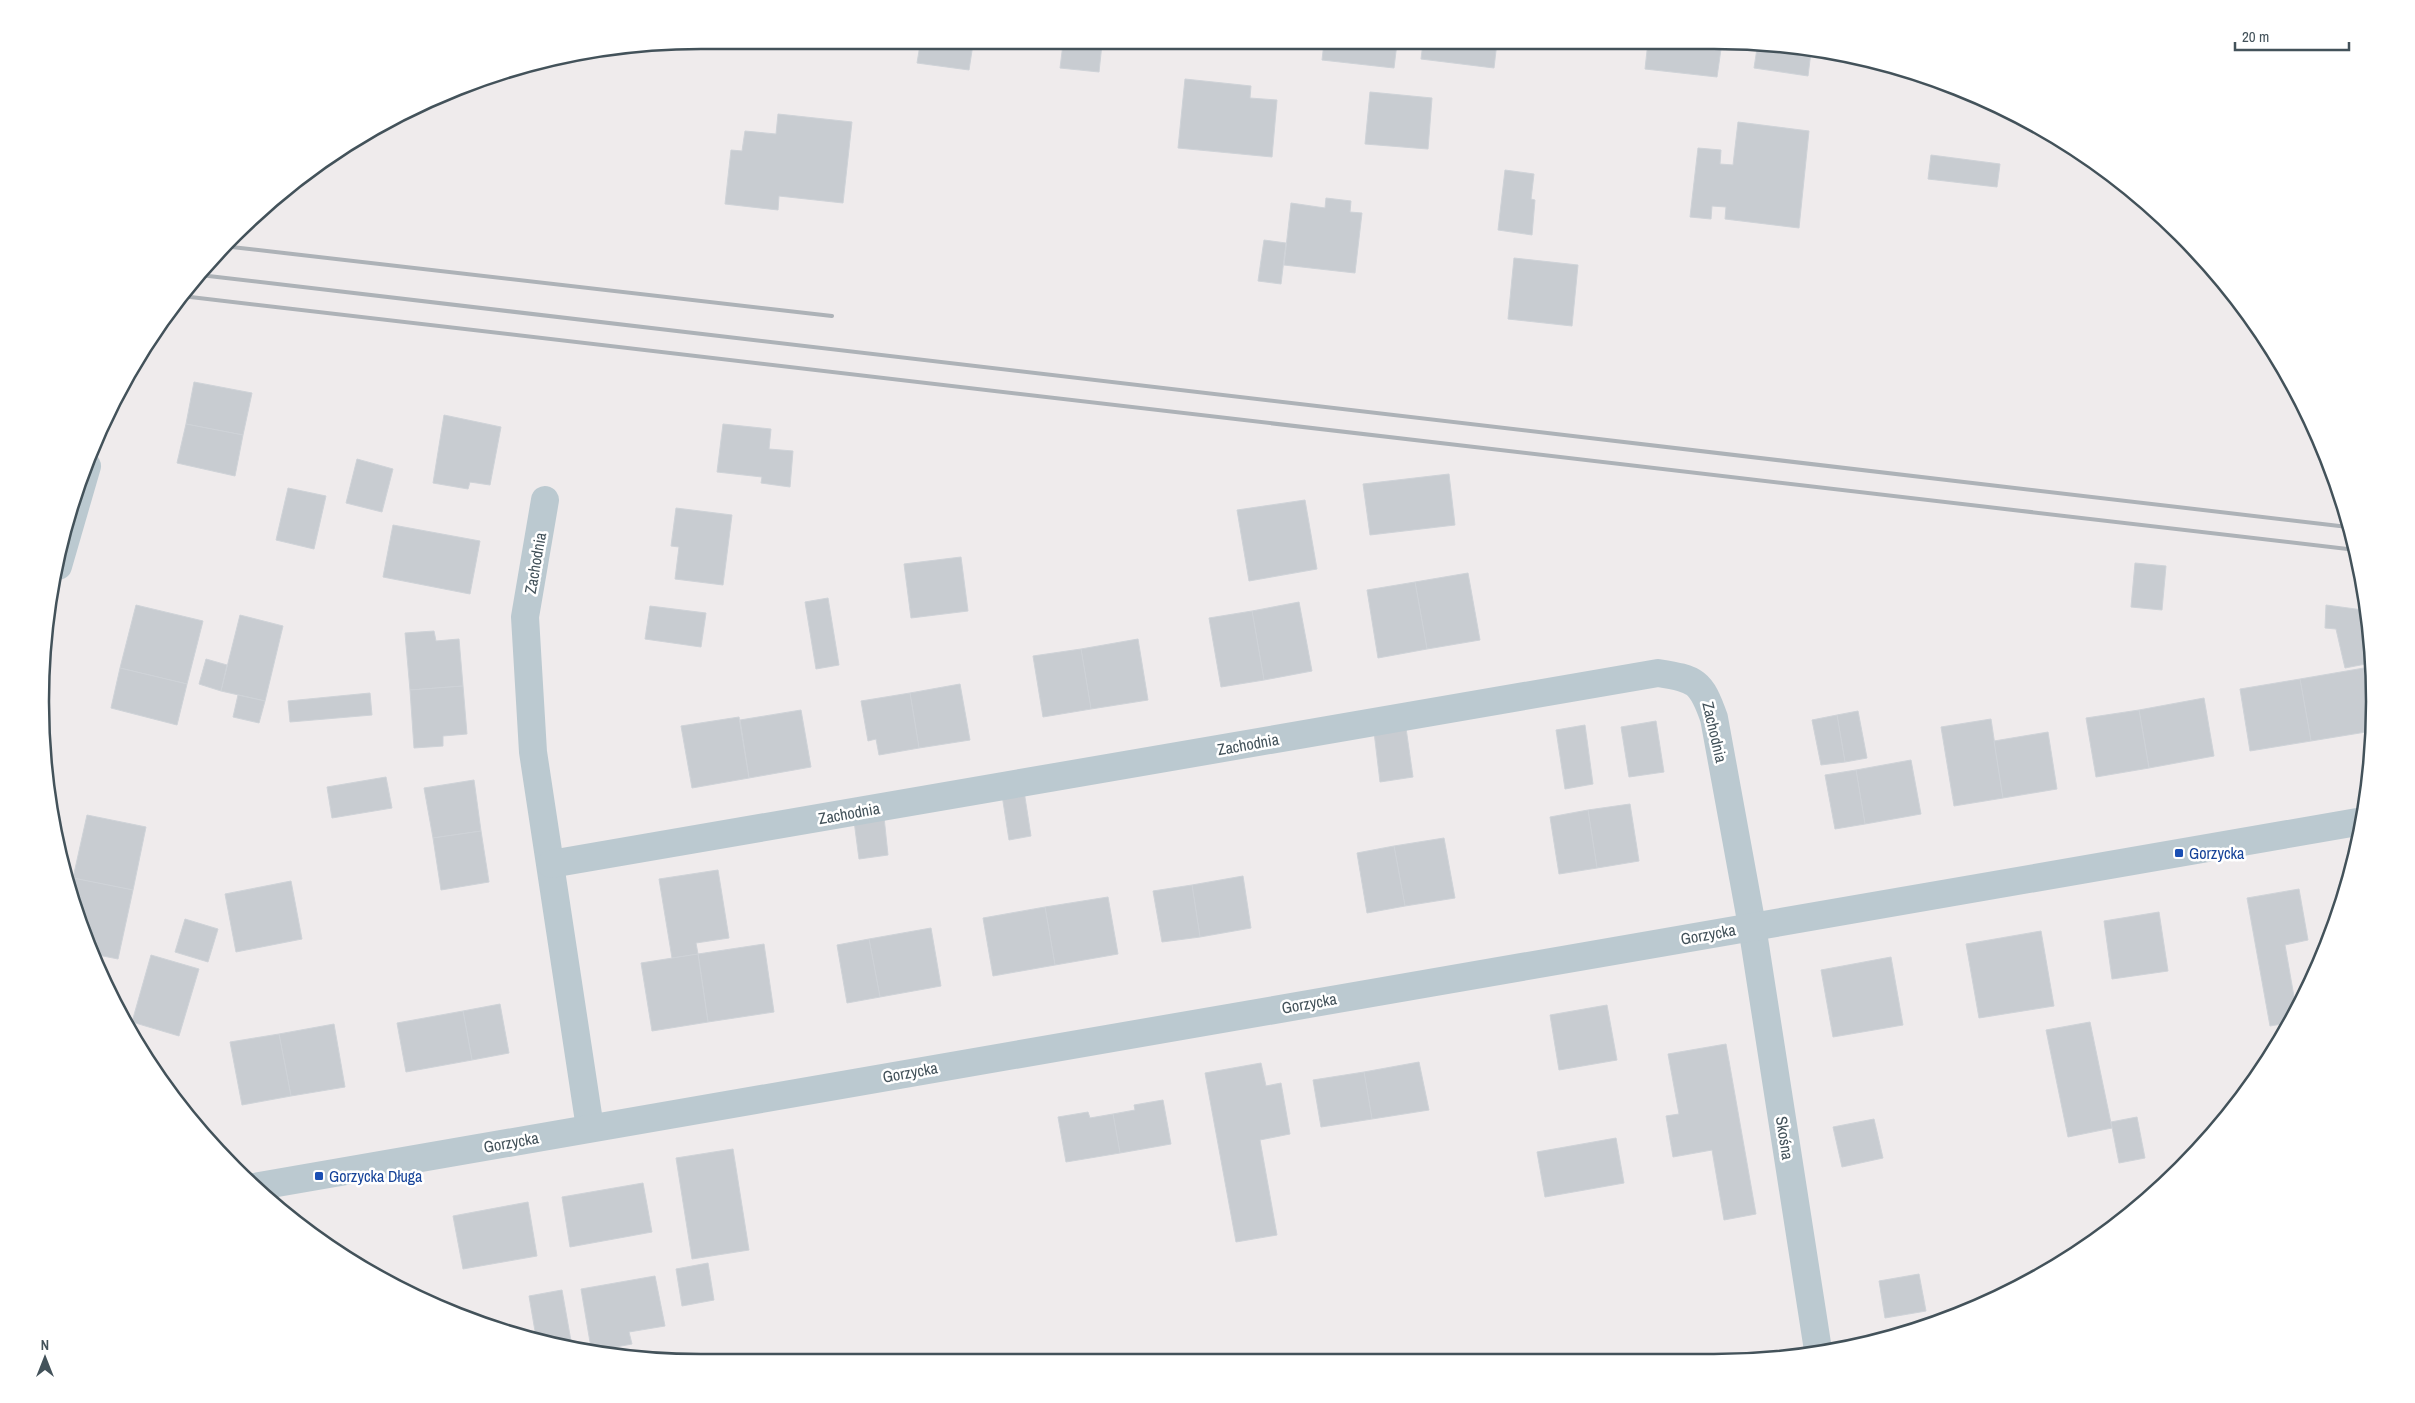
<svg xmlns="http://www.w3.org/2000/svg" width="2415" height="1403" viewBox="0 0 2415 1403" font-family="'Archivo Narrow',sans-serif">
	<rect width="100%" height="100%" fill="#efebec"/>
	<g fill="#c8ccd1" stroke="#cfd3d8">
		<polygon points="1497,42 1494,68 1421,59 1423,43"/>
		<polygon points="1648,42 1722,42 1717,77 1645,69"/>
		<polygon points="1758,42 1811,52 1808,76 1754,68"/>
		<polygon points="1324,43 1397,43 1394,68 1322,60"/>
		<polygon points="973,44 969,70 917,63 920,45"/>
		<polygon points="1063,44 1102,44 1099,72 1060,68"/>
		<polygon points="1185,79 1251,86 1250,98 1277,100 1272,157 1178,148"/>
		<polygon points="1370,92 1432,98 1428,149 1365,144"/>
		<polygon points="778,114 852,122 843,203 779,196 778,210 725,204 731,150 742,151 745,131 776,134"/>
		<polygon points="1738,122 1809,131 1799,228 1725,219 1726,207 1712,206 1711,219 1690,217 1698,148 1721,150 1720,164 1733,165"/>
		<polygon points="1931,155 2000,164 1997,187 1928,179"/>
		<polygon points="1505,170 1534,174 1531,199 1535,200 1532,235 1498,230"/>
		<polygon points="1326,198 1351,201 1350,212 1362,213 1355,273 1284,265 1291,203 1325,208"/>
		<polygon points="1264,240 1286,243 1281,284 1258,281"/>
		<polygon points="1514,258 1578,265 1572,326 1508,319"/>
		<polygon points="194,382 252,393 243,435 186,424"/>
		<polygon points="444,415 501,427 490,485 470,482 468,489 433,483"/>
		<polygon points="186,424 243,435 235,476 177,463"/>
		<polygon points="723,424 771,429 769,449 793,451 790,487 761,483 762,477 717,472"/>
		<polygon points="357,459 393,469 382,512 346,503"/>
		<polygon points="1449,474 1455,525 1370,535 1363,484"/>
		<polygon points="288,488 326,496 314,549 276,540"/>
		<polygon points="1305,500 1317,569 1249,581 1237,510"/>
		<polygon points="676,508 732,515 723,585 675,579 679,547 671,546"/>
		<polygon points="393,525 480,541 470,594 383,577"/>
		<polygon points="961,557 968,611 911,618 904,564"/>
		<polygon points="2135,563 2166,566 2162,610 2131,607"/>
		<polygon points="1468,573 1480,640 1427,649 1415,582"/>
		<polygon points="1415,582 1427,649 1378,658 1367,590"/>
		<polygon points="828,598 839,665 816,669 805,602"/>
		<polygon points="1299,602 1312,671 1264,680 1252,611"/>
		<polygon points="136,605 203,621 187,684 120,668"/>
		<polygon points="2326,605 2363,610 2371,663 2345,668 2336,629 2325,628"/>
		<polygon points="650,606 706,613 701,647 645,639"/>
		<polygon points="1252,611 1264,680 1221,687 1209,618"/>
		<polygon points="240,615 283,626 265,701 221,691"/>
		<polygon points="434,631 436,641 459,639 463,686 410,690 405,633"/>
		<polygon points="1138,639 1148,700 1091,709 1081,649"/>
		<polygon points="1081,649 1091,709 1043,717 1033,656"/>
		<polygon points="206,659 227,665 221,691 199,684"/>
		<polygon points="120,668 187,684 177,725 111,708"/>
		<polygon points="2364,668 2373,722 2372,731 2311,741 2300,679"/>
		<polygon points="2300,679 2311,741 2250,751 2240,689"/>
		<polygon points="960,684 970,740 919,748 910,693"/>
		<polygon points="463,686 467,734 443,736 443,746 414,748 410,690"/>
		<polygon points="370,693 372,715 290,722 288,701"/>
		<polygon points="910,693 919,748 879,755 876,739 868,741 861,701"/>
		<polygon points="238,695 265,701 259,723 233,717"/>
		<polygon points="2204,698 2214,756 2149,768 2139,710"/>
		<polygon points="801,710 811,767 749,778 740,720"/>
		<polygon points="2139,710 2149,768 2096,777 2086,718"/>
		<polygon points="1858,711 1867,758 1845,762 1837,715"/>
		<polygon points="1837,715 1845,762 1821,765 1812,720"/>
		<polygon points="739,717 749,778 692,788 681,726"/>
		<polygon points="1991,719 2003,798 1954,806 1941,727"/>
		<polygon points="1656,721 1664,772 1629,777 1621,727"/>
		<polygon points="1585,725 1593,784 1565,789 1556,730"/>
		<polygon points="1406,728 1413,777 1380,782 1374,732"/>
		<polygon points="2048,732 2057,789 2003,798 1994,741"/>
		<polygon points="1911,760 1921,814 1865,824 1856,770"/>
		<polygon points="1856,770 1865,824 1835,829 1825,775"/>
		<polygon points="386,777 392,808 332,818 327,787"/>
		<polygon points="474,780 481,831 433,838 424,788"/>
		<polygon points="1024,791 1031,836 1009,840 1002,795"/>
		<polygon points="1630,804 1639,861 1597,868 1588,810"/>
		<polygon points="1588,810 1597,868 1559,874 1550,817"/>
		<polygon points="87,815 146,827 133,890 73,878"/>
		<polygon points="884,817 888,855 859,859 854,821"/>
		<polygon points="481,831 489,882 441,890 433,838"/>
		<polygon points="1444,838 1455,898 1405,906 1394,846"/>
		<polygon points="1394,846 1405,906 1367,913 1357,853"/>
		<polygon points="718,870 729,938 696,943 698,954 672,958 659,879"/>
		<polygon points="1243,876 1251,928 1200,937 1192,885"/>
		<polygon points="73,878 133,890 118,959 93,954 75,914 70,895"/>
		<polygon points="291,881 302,939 236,952 225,894"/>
		<polygon points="1192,885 1200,937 1162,942 1153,891"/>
		<polygon points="2299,889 2308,940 2285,945 2296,1008 2288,1023 2270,1026 2247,898"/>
		<polygon points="1108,897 1118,954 1055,965 1045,907"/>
		<polygon points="1045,907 1055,965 993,976 983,918"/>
		<polygon points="2159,912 2168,971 2112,979 2104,921"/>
		<polygon points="185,919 218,929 208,962 175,952"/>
		<polygon points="931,928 941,986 880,997 869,939"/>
		<polygon points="2041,931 2054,1006 1979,1018 1966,944"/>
		<polygon points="869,939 880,997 847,1003 837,945"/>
		<polygon points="764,944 774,1012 708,1022 698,954"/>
		<polygon points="698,954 708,1022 652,1031 641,963"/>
		<polygon points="151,955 199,969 179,1036 132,1022"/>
		<polygon points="1891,957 1903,1025 1833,1037 1821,970"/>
		<polygon points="500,1004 509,1053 472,1060 463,1011"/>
		<polygon points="1607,1005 1617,1060 1559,1070 1550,1015"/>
		<polygon points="463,1011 472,1060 406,1072 397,1023"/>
		<polygon points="2090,1022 2112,1128 2068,1137 2046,1030"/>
		<polygon points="334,1024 345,1087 291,1096 279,1034"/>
		<polygon points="279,1034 291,1096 242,1105 230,1042"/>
		<polygon points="1726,1044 1756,1214 1724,1220 1712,1150 1673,1157 1666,1116 1679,1114 1668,1054"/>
		<polygon points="1419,1062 1429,1110 1372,1119 1364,1072"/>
		<polygon points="1261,1063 1266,1086 1281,1083 1290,1134 1260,1140 1277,1235 1236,1242 1205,1073"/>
		<polygon points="1364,1072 1372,1119 1321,1127 1313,1080"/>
		<polygon points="1163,1100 1171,1144 1120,1153 1113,1114 1135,1110 1134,1105"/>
		<polygon points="1088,1112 1090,1118 1113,1114 1120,1153 1066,1162 1058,1117"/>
		<polygon points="2137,1117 2145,1158 2119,1163 2111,1122"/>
		<polygon points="1874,1119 1883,1158 1842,1167 1833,1127"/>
		<polygon points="1616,1138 1624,1183 1545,1197 1537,1152"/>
		<polygon points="733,1149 749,1250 692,1259 676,1158"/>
		<polygon points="643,1183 652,1232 570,1247 562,1197"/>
		<polygon points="528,1202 537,1256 463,1269 453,1216"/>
		<polygon points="708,1263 714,1300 682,1306 676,1269"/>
		<polygon points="1919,1274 1926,1311 1885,1318 1879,1281"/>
		<polygon points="655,1276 665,1326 629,1332 632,1344 600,1350 591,1348 581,1289"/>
		<polygon points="562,1290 571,1341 561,1342 536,1337 529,1296"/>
		<polygon points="1792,1349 1793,1354 1757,1362 1727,1362"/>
	</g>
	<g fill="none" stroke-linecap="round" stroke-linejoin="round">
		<g stroke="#bbc9d0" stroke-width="28">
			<polyline points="545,500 525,617 533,752 590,1128"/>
			<path d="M 551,864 L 1658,673 C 1696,679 1701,681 1714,718 L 1752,926 L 1818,1350"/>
		</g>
		<g stroke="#bbc9d0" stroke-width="28">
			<polyline points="58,566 87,466"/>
			<polyline points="254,1187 2363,821"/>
		</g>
		<g stroke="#adb2b7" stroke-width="4">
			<polyline points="223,246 832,316"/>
			<polyline points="200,275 2348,527"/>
			<polyline points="182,296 2356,550"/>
		</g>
	</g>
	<g fill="#1a4fb4" stroke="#fff" stroke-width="2">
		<rect x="2174" y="848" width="10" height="10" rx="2.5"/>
		<rect x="314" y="1171" width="10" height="10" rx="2.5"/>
	</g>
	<g text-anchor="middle" stroke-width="5" stroke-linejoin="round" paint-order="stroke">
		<g font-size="16" fill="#43525a" stroke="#fff">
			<text transform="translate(535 563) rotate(-80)" y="6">Zachodnia</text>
			<text transform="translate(1715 732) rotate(77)" y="6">Zachodnia</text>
			<text transform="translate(1248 744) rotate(-10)" y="6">Zachodnia</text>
			<text transform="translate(849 813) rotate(-10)" y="6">Zachodnia</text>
			<text transform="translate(1708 934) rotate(-10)" y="6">Gorzycka</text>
			<text transform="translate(1309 1003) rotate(-10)" y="6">Gorzycka</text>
			<text transform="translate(910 1072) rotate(-10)" y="6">Gorzycka</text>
			<text transform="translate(1785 1138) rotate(81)" y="6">Skośna</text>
			<text transform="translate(511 1142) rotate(-10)" y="6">Gorzycka</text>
		</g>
		<g font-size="16" fill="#164399" stroke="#fff" text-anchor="start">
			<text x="2189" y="859">Gorzycka</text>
			<text x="329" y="1182">Gorzycka Długa</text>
		</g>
	</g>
	<path d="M0 0H2415V1403H0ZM701 49H1714A652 652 0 0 1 2366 701V702A652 652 0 0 1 1714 1354H701A652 652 0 0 1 49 702V701A652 652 0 0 1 701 49Z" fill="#fff" fill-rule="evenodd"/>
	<path fill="none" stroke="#43525a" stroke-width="2.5" d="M701 49H1714A652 652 0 0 1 2366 701V702A652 652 0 0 1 1714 1354H701A652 652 0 0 1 49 702V701A652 652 0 0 1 701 49Z"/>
	<g transform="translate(45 1358)" stroke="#ffffff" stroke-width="4" paint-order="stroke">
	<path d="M0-4L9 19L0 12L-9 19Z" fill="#43525a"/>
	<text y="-8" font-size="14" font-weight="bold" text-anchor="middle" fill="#43525a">N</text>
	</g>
	<path d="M2235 42v8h114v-8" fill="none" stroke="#43525a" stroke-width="2.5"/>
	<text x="2242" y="42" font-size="15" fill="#43525a" stroke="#ffffff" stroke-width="4" paint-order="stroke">20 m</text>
</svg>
